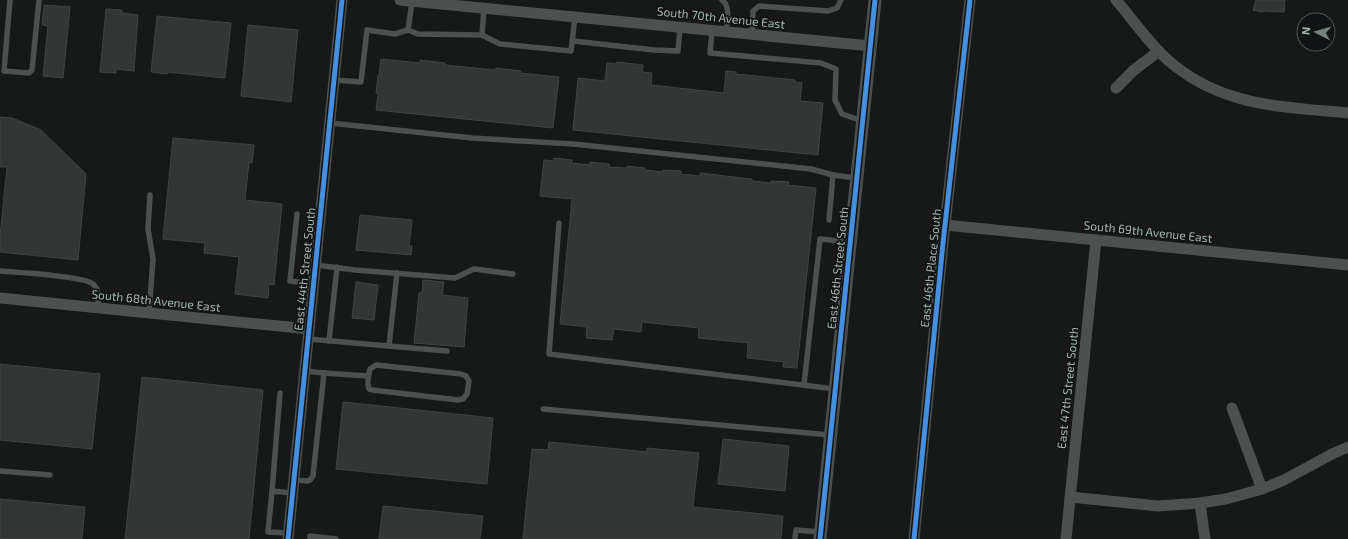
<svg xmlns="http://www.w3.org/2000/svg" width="1348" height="539" viewBox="0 0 1348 539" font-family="'Exo 2',sans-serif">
	<rect width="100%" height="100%" fill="#171818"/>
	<g fill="#333635" stroke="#404443">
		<polygon points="1256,0 1285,0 1284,12 1263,11 1263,12 1253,10"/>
		<polygon points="44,5 70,7 63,78 43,76 48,26 42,25"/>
		<polygon points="106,9 122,10 122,13 138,15 134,71 116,69 116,73 100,72"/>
		<polygon points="157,16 231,23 225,78 167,72 167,74 151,72"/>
		<polygon points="248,25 298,30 291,102 241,96"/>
		<polygon points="381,59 420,63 420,60 445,63 445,65 495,70 496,68 521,71 520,73 559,77 553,128 376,110 378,94 376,93 378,75 379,75"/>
		<polygon points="617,62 643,65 642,72 652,73 651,85 724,93 726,71 736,72 736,74 795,80 795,82 802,83 800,101 823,103 818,155 573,130 578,78 605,81 607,63 617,64"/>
		<polygon points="0,117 12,118 41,130 86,174 78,260 0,252 0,237 7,167 0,167"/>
		<polygon points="173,138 254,145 252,163 249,162 245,200 282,204 274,285 269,284 268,298 235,294 239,257 204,253 205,243 163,239"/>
		<polygon points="554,158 572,160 572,163 590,165 590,162 609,164 609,167 626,168 627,166 645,168 645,170 663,172 663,170 681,171 681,174 700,176 700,173 734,177 752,179 752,181 771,183 771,181 789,182 788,185 816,188 797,368 783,367 784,362 747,358 748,343 698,338 699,328 642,322 641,332 614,329 612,340 586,338 587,327 560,324 572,199 540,196 544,160 554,161"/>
		<polygon points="360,215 412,220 409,246 412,246 411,255 356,250"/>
		<polygon points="423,280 444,282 442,295 468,298 464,347 414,343 419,293 422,293"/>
		<polygon points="356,282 378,285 374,320 352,318"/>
		<polygon points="0,364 100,374 92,449 0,440"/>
		<polygon points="142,377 263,390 249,539 125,539"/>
		<polygon points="343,402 493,418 487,484 336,469"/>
		<polygon points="723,439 789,446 785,491 718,484"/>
		<polygon points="549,442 647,452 647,448 699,453 693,507 783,516 781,539 523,539 532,449 548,450"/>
		<polygon points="0,499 85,507 82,539 0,539"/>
		<polygon points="383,506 483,516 480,539 379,539"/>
	</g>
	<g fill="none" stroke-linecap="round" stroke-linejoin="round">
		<g stroke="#4b514f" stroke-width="5.5">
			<polyline points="10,0 4,71 29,73 32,70 39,0"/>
			<path d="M 722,0 C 731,6 727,23 726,32"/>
			<polyline points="408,30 418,34 482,35 500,44 571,51 575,17"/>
			<polyline points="712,31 710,53 821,63 836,69 835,100 842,114 862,121"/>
			<polyline points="482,35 484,8"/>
			<polyline points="752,35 753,11 759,6 828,11 837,8 841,0"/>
			<polyline points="573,41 654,50 678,51 680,28"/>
			<polyline points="334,80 361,82 367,30 395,34 408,30 412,2"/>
			<polyline points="330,123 472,138 573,144 811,169 833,175 857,178"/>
			<polyline points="297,214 290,281 314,284"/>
			<polyline points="829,220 833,175"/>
			<polyline points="559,223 549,354 835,389"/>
			<polyline points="316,265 355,270 455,278 474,269 513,274"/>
			<path d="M 0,271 C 15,272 84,276 93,284 C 100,290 98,300 98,308"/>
			<polyline points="149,313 153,259 148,229 150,195"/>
			<polyline points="308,339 447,351"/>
			<polyline points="329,341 337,267"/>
			<polyline points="389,346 397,273"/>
			<path d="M 376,365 L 461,374 L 466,376 L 469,381 L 467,394 L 463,399 L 458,400 L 372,390 L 369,389 C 366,382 369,375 370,369 Z"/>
			<polyline points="324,373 368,376"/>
			<polyline points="804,385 820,239 850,242"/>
			<polyline points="543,409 830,435"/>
			<polyline points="0,471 50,475"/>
			<polyline points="294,480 308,481 310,480 313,476 324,373 305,371"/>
			<polyline points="272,491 280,393"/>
			<polyline points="288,533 268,532 272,491 292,493"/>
			<polyline points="310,539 310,536 336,539"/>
			<polyline points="795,539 796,530 820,532"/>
		</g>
		<g stroke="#4b514f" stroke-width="11">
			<polyline points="400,0 871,46"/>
			<path d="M 1116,0 C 1135,22 1152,48 1175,66 C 1227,107 1285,107 1348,113"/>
			<polyline points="1116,88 1134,70 1159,51"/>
			<polyline points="945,225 1348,265"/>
			<polyline points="0,298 309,329"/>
			<polyline points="1232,408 1262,489"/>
			<polyline points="1070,497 1158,506 1200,503 1226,499 1262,489 1284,480 1332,454 1348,447"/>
			<polyline points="1200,503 1205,539"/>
			<polyline points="288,539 342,0"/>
			<polyline points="914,539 943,243 970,0"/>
			<polyline points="1066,539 1096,240"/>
		</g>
		<polyline stroke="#4b514f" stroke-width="13" points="820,539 875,0"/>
		<defs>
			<g id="cycleway">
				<polyline points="288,539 342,0"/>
				<polyline points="820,539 875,0"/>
				<polyline points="914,539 943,243 970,0"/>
			</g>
		</defs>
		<use href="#cycleway" stroke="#111414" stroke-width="8"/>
		<use href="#cycleway" stroke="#468fdf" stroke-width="5"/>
	</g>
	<g text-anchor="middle" stroke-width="3.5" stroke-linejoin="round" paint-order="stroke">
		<g font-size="12" fill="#a8b9b4" stroke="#111414">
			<text transform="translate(721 18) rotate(6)" y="4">South 70th Avenue East</text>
			<text transform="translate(1148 232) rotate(6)" y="4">South 69th Avenue East</text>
			<text transform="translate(838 268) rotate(-84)" y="4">East 46th Street South</text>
			<text transform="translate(931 268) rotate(-84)" y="4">East 46th Place South</text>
			<text transform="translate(305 269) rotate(-84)" y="4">East 44th Street South</text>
			<text transform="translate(156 301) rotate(6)" y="4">South 68th Avenue East</text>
			<text transform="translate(1068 388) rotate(-84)" y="4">East 47th Street South</text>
		</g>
	</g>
	<g transform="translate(1316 32) rotate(276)"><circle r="19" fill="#111414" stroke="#4d5654"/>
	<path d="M0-3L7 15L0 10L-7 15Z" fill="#75817d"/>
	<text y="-6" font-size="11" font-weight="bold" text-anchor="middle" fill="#a8b9b4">N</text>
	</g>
</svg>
